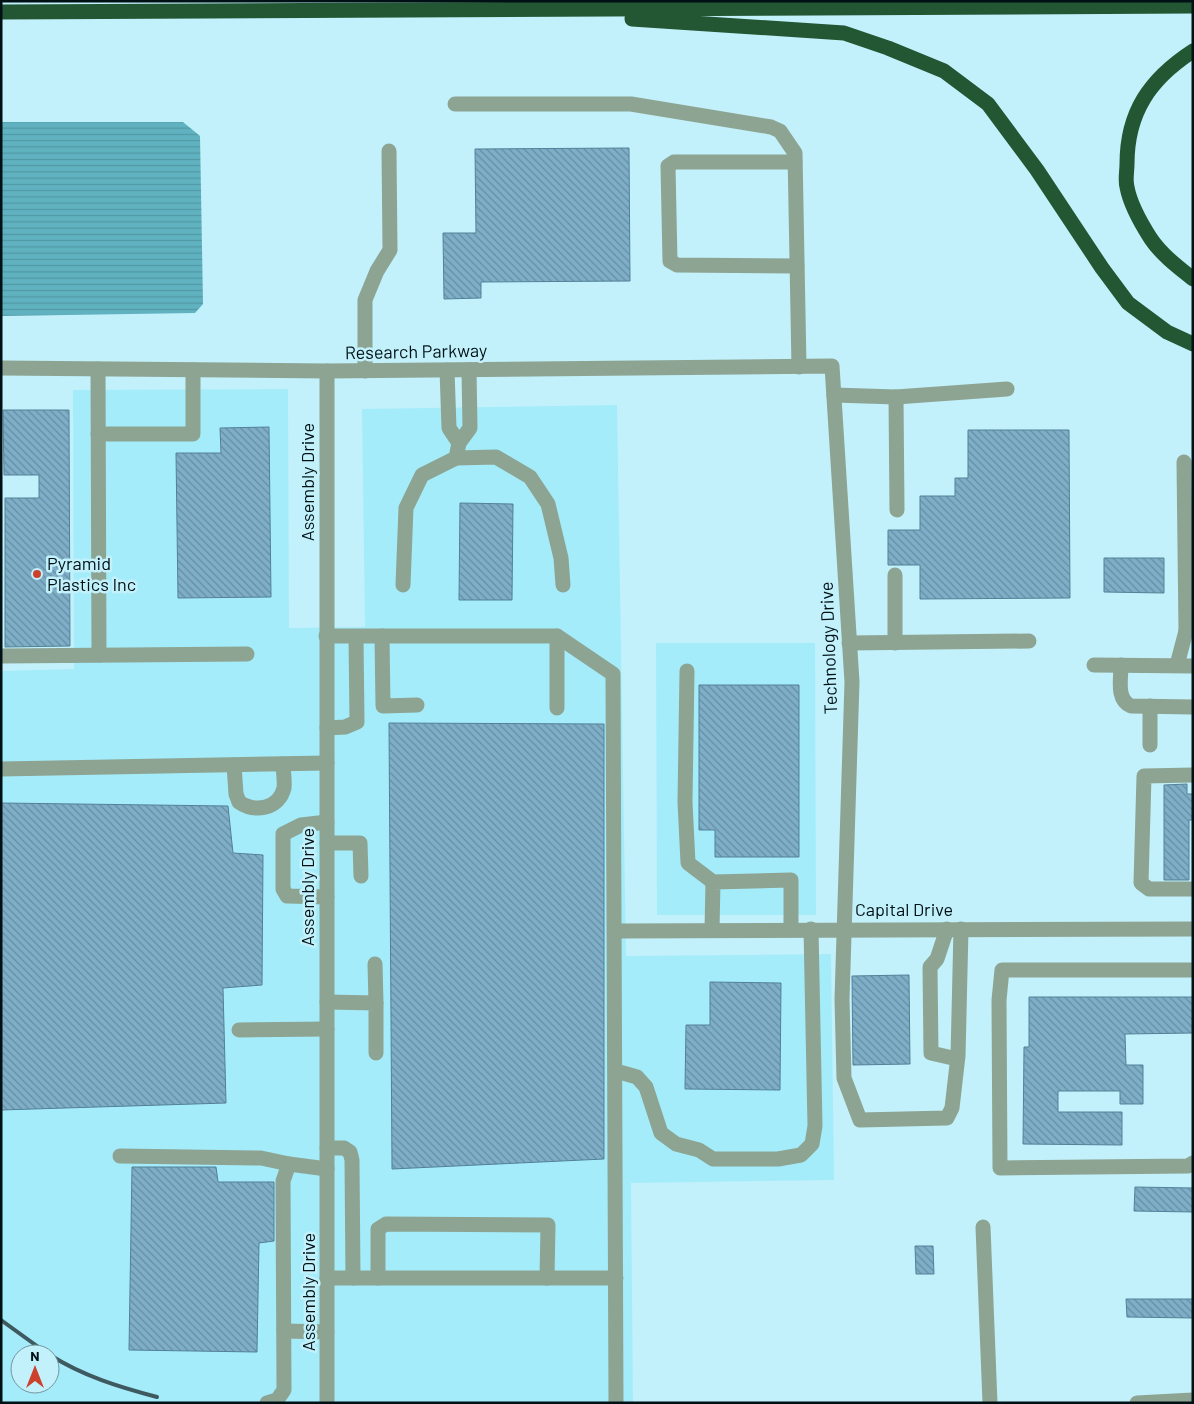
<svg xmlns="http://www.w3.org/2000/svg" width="1194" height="1404" viewBox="0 0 1194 1404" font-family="Barlow,sans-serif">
	<defs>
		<pattern id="water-rules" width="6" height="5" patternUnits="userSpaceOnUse" patternTransform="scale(1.25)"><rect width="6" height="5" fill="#60b2c1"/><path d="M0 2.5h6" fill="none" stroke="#5298a5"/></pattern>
		<pattern id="building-back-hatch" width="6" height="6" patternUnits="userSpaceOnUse" patternTransform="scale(1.25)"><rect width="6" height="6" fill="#7fafc8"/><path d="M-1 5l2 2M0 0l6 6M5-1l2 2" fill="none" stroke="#668da1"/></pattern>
	</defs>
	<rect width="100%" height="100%" fill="#c2f1fb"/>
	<g fill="#a5ecfa" fill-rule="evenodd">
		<path d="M 288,389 L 289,628 L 365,627 L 362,409 L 617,405 L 626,956 L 831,954 L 834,1180 L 631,1183 L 633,1403 L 1,1403 L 1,671 L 74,669 L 73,390 ZM 20,1354 L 50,1354 L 50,1384 L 20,1384 Z"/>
		<polygon points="656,643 815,643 816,915 657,915"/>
	</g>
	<polygon fill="url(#water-rules)" points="1,122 183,122 200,136 203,304 195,313 1,316"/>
	<g fill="url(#building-back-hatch)" stroke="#528198">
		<polygon points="629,148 630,281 481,282 481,298 444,299 443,233 476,233 475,149"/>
		<polygon points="3,410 69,410 70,646 5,647 5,498 39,498 39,475 4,475"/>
		<polygon points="269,427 271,597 178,598 176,453 221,453 220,428"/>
		<polygon points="968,430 1069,430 1070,598 920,599 920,565 888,565 888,530 920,530 920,496 955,496 955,478 968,478"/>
		<polygon points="460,503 513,504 512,600 459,600"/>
		<polygon points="1104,558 1164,558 1164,593 1104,592"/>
		<polygon points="699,685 799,685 799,857 715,857 715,830 699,830"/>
		<polygon points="389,723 604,724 604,1159 392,1169"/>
		<polygon points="1187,784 1187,794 1193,794 1193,820 1189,820 1189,880 1164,880 1164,785"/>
		<polygon points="1,803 228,806 233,853 263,855 262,985 223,988 226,1103 1,1110"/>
		<polygon points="909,975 910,1064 853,1065 852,976"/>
		<polygon points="710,982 781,983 780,1090 685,1089 686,1025 710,1025"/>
		<polygon points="1029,997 1193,997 1193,1033 1125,1034 1126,1065 1143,1065 1143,1104 1120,1104 1120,1091 1058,1091 1058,1112 1122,1112 1122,1145 1023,1144 1024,1047 1029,1047"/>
		<polygon points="132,1167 216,1167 218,1182 274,1182 274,1241 259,1243 257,1352 129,1350"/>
		<polygon points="1135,1187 1193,1188 1193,1212 1134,1211"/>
		<polygon points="915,1246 933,1246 934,1274 916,1274"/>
		<polygon points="1126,1299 1193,1299 1193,1318 1127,1317"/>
	</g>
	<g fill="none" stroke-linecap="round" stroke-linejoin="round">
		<g stroke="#8da492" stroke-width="15">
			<polyline points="455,104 631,104 771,127 780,131 795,153 799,367"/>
			<polyline points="795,162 674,162 668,166 670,261 677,265 797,266"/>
			<polyline points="1,368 327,371 832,366 852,682 842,999 844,1078 860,1120 947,1118 952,1108 958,1056 961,929"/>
			<polyline points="98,369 99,655"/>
			<polyline points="447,370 449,428 459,443 470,428 469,370"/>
			<polyline points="327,371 327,1403"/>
			<polyline points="365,371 365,300 377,271 390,250 389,151"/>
			<polyline points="834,395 896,397"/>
			<polyline points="98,434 193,434 193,370"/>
			<polyline points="456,458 496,457 530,477 548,504 561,558 563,585"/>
			<polyline points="1184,462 1186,631 1193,631"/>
			<polyline points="897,510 896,397 1007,389"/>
			<polyline points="403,585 406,508 422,475 456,458 459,443"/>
			<polyline points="326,636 557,636 557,708"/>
			<polyline points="382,636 383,706 417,705"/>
			<polyline points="557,636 613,674 616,1403"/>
			<polyline points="849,643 1029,641"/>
			<polyline points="895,643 895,575"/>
			<polyline points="1,656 247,654"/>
			<polyline points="1094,665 1193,666"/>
			<path d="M 1121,665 C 1121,680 1116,699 1131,706 L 1193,707"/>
			<polyline points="1177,665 1186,631"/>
			<polyline points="687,671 685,802 688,863 713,882"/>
			<polyline points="1150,706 1150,745"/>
			<polyline points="327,728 345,727 357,722 356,637"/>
			<path d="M 234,765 L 236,794 L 239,802 C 255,813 279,809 284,788 C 285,780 283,771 283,764"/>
			<polyline points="1,769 327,763"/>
			<polyline points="1193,775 1144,776 1141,883 1149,889 1193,889"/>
			<polyline points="327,822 301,825 283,834 283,889 287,896 327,897"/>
			<polyline points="327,843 360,843 361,876"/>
			<polyline points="947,929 937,959 930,967 931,1053 957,1059"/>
			<polyline points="712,930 713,882 791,880 791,930"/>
			<polyline points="616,931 1193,929"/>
			<polyline points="375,964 376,1003"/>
			<polyline points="1193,970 1002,970 999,1000 1000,1168 1188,1166 1193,1163"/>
			<polyline points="327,1002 376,1003 376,1053"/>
			<polyline points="239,1030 327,1029"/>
			<polyline points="616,1071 637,1077 646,1087 661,1133 676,1144 699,1150 713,1159 778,1159 801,1155 812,1144 815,1126 811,929"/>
			<polyline points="327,1148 344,1148 350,1152 352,1160 353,1278"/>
			<polyline points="120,1156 261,1158 289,1164 327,1169"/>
			<polyline points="983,1227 990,1403"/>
			<polyline points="327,1278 616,1278"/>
			<polyline points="378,1278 378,1229 386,1224 548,1225 547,1278"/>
			<polyline points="284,1331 327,1332"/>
			<polyline points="267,1403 277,1400 284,1390 283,1181 289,1164"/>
			<polyline points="1137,1403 1193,1400"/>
		</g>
		<g stroke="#235733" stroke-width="15">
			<polyline points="1,12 1193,6"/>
			<polyline points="632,19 844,33 888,48 944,71 988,104 1037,170 1102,268 1128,303 1167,332 1193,344"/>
			<path d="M 1193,51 C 1150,79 1127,112 1127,164 C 1127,171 1125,180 1127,187 C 1130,204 1142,225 1151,239 C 1162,255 1178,267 1193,279"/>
		</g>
		<g stroke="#3e5960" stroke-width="4">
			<polyline points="1,1320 48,1354"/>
			<path d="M 50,1355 C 83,1376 119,1387 157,1397"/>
		</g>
	</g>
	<circle fill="#cc402c" stroke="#c2f1fb" stroke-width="2" cx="37" cy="574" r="5"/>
	<g text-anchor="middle" stroke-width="5" stroke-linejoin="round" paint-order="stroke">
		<g font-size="18" fill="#001116" stroke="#c2f1fb">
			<text transform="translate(416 352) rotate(-1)" y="6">Research Parkway</text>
			<text transform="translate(308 482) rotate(-90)" y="6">Assembly Drive</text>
			<text transform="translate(829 648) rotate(-92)" y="6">Technology Drive</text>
			<text transform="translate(308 887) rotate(-90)" y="6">Assembly Drive</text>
			<text x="904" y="916">Capital Drive</text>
			<text transform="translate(309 1292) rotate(-90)" y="6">Assembly Drive</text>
		</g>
		<g font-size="18" fill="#001116" stroke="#c2f1fb" text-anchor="start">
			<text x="47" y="570">Pyramid<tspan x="47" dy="21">Plastics Inc</tspan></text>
		</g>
	</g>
	<rect width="1194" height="1404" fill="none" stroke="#001116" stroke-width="5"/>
	<g transform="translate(35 1369)"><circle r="24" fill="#c2f1fb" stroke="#74979f"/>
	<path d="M0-4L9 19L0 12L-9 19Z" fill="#cc402c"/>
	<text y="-8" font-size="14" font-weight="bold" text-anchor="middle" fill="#001116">N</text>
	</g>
</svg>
